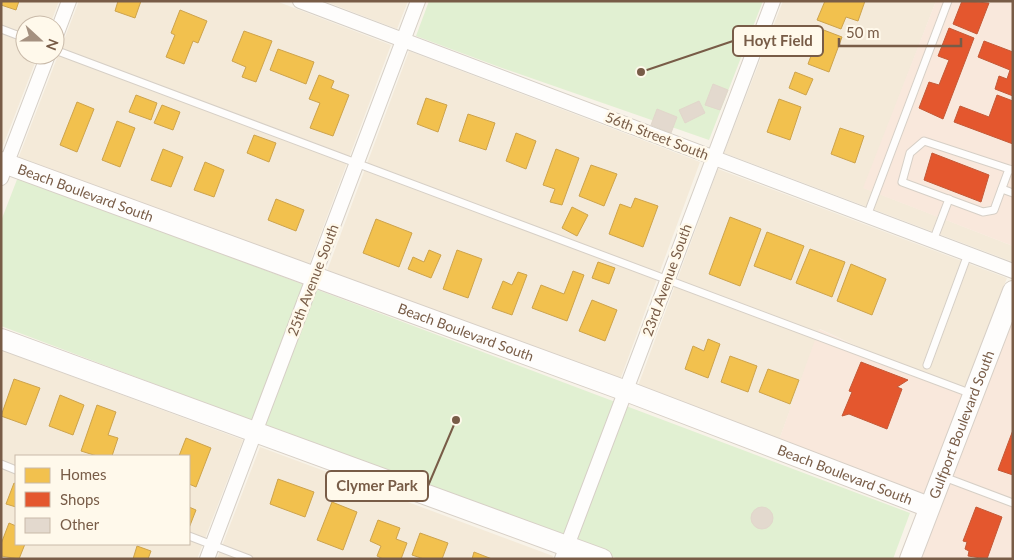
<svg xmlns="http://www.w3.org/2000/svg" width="1014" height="560" viewBox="0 0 1014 560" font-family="Lato,sans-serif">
	<rect width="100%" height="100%" fill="#f8f3e9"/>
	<g fill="#f4ead9" fill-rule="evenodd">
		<polygon points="1,1 59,1 50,25 25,25 25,55 38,55 1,151"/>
		<polygon points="79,1 276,1 391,45 309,265 18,159"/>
		<polygon points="324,1 408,1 397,29"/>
		<polygon points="783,1 936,1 864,188 1013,246 1013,262 724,153"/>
		<polygon points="409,51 700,162 620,380 327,271"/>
		<polygon points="718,169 1007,278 962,395 820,329 779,440 638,386"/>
		<path d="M 1,350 L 243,440 L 197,559 L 1,559 ZM 16,456 L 189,456 L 189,544 L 16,544 Z"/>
		<polygon points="260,447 553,556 552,559 217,559"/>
	</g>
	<g fill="#f9e8dc">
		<polygon points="936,1 1013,1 1013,246 863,188"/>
		<polygon points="1013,317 1013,559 920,559"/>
		<polygon points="819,329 962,395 923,496 779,440"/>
	</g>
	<g fill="#e1f0d2">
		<polygon points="429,1 763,1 709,140 502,68 416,36"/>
		<polygon points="18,177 910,513 893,559 619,559 1,326 1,221"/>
	</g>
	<g fill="#f2c14e" stroke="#cda34c">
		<polygon points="1,1 19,1 16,10 1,5"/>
		<polygon points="118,1 141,1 135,18 115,11"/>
		<polygon points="825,1 865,1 858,21 846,17 841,29 817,20"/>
		<polygon points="180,10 207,21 198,43 193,41 184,64 166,57 175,35 171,33"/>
		<polygon points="821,29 842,37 829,72 808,64"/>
		<polygon points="244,31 272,41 256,82 242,77 246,67 232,61"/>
		<polygon points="278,49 314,62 306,84 270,70"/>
		<polygon points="795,72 813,79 806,95 789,88"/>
		<polygon points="319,75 334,81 331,88 349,95 333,136 310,128 320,103 309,99"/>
		<polygon points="136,95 157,103 151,120 129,112"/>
		<polygon points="426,98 447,105 438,132 417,124"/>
		<polygon points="779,99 801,107 790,140 767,132"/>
		<polygon points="77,102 94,109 77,152 60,145"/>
		<polygon points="162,105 180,112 173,130 154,123"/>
		<polygon points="468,114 495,123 486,150 459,141"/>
		<polygon points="117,121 135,128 120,167 102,160"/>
		<polygon points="840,128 864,136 855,163 831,154"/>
		<polygon points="516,133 536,141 526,169 506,161"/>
		<polygon points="254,135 276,143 269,162 247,153"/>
		<polygon points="163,149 183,157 171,187 151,180"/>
		<polygon points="556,149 579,158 562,205 550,202 555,189 543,185"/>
		<polygon points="205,162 224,170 214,197 194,190"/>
		<polygon points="591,165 617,174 604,206 579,196"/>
		<polygon points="635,198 658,206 643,247 609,234 620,204 631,208"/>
		<polygon points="276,199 304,210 296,231 268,220"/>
		<polygon points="572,207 588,215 577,236 562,228"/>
		<polygon points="730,217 761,229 740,286 709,274"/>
		<polygon points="376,219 412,233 399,267 363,253"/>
		<polygon points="767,232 804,246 791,280 754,266"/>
		<polygon points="810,249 845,262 832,297 796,283"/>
		<polygon points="429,250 441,255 431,278 408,269 413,257 424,262"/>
		<polygon points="457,250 482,259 468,298 443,289"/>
		<polygon points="598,262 615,268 609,284 592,278"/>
		<polygon points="851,264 886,279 872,315 837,301"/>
		<polygon points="573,271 584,275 567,321 532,308 541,285 564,294"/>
		<polygon points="518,272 527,275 512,315 492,308 503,281 512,285"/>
		<polygon points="592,300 617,310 605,341 579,331"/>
		<polygon points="708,339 720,344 708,378 685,369 693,346 704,351"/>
		<polygon points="730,356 757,366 748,392 721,382"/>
		<polygon points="768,369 799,380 790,404 759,392"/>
		<polygon points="14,379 40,388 26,425 1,416"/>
		<polygon points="60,395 84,405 73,435 49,426"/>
		<polygon points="97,405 116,412 108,435 118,438 112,456 97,456 81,451"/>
		<polygon points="186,438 211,448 196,487 189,484 189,456 179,456"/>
		<polygon points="278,479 314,492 305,517 270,504"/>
		<polygon points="14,483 16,484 16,507 6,504"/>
		<polygon points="332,502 357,512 343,550 317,540"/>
		<polygon points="189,507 196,510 189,528"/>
		<polygon points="378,520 400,528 396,539 407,543 401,559 383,559 377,556 381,546 370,541"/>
		<polygon points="9,523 16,526 16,544 25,544 19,559 1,556 1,544"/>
		<polygon points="420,533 448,543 442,559 424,559 412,555"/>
		<polygon points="137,546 151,551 148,559 133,559"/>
		<polygon points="474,552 492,559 472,559"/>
	</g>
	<g fill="#e4572e" stroke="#c45836">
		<polygon points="962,1 989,3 977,34 953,24"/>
		<polygon points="949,28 974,38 943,119 919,108 929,82 939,85 949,60 938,56"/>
		<polygon points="984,41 1013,52 1013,96 995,89 999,76 1007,79 1010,70 978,57"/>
		<polygon points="997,95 1013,101 1013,144 954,122 960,106 989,117"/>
		<polygon points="932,153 989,175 981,202 924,180"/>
		<polygon points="861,362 908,380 897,387 902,389 887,429 849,414 842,416 852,392 849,391"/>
		<polygon points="1013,430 1013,475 998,470"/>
		<polygon points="976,507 1002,517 987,559 968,556 969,551 965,549 967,542 963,541"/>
	</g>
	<g fill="#e3d9ce" stroke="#e1d7cb">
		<polygon points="713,84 728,90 720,110 705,105"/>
		<polygon points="699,101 705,113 685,123 679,110"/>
		<polygon points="657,109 677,117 671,133 651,125"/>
		<circle cx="762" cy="518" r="11"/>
	</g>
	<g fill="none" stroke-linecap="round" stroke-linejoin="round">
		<defs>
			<g id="lane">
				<polyline points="1,29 25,38"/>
				<path d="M 55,50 C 360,166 667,278 972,394"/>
				<polyline points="1009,169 994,210 983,212 902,182 910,153 924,141 1009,169 1013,170"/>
				<polyline points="1002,189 1013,193"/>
				<polyline points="867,216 948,1"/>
				<polyline points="933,241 949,199"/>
				<polyline points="927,365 968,254"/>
				<polyline points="1,464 16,470"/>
				<polyline points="944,477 1013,503"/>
				<polyline points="189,536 249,559"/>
			</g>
			<g id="street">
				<polyline points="300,1 1013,271"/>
				<polyline points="55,38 69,1"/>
				<polyline points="1,178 48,55"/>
				<polyline points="207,559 418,1"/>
				<polyline points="562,559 773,1"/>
			</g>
			<g id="secondary">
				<path id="s1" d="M 1,162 L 626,391 L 929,507"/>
				<polyline points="1,339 602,559"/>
				<path id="s2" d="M 910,559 L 1013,291"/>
			</g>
		</defs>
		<use href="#lane" stroke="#d6cfc6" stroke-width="9"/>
		<use href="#street" stroke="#d6cfc6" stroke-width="16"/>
		<use href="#secondary" stroke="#d7cfc6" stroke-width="22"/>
		<use href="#lane" stroke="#fefdfc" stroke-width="7"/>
		<use href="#street" stroke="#fefdfc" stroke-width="14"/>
		<use href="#secondary" stroke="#fefdfc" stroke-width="20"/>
	</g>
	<g text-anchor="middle" stroke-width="5" stroke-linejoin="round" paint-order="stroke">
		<g font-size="14" fill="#785c47" stroke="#fff9eb">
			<text transform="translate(657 136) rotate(21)" y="5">56th Street South</text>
			<text dy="5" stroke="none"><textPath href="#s1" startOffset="90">Beach Boulevard South</textPath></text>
			<text transform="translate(313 280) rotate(-69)" y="5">25th Avenue South</text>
			<text transform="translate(667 280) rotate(-70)" y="5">23rd Avenue South</text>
			<text dy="5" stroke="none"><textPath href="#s1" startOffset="495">Beach Boulevard South</textPath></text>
			<text dy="5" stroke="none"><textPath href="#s2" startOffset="144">Gulfport Boulevard South</textPath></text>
			<text dy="5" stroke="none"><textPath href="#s1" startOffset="900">Beach Boulevard South</textPath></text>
		</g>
	</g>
	<path fill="none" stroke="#785c47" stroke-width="2" d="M641 72L733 41M456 420L428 486"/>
	<g fill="#785c47" stroke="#fff9eb" stroke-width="2">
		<circle cx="641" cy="72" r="5"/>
		<circle cx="456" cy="420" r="5"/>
	</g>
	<g fill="#fff9eb" stroke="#785c47" stroke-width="2">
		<rect x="733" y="26" width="90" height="30" rx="5"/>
		<rect x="326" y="471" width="102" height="30" rx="5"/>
	</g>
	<g font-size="15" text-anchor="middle" font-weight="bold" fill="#785c47">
		<text x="778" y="46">Hoyt Field</text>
		<text x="377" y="491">Clymer Park</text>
	</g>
	<rect width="1014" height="560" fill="none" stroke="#785c47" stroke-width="5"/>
	<rect x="15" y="455" width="175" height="90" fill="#fff9eb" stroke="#c9baa9"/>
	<rect x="25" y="468" width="25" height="15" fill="#f2c14e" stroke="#c9baa9"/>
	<text x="60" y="480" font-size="15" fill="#785c47">Homes</text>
	<rect x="25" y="492" width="25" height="15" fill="#e4572e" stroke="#c9baa9"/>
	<text x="60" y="505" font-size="15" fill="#785c47">Shops</text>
	<rect x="25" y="518" width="25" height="15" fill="#e3d9ce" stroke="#c9baa9"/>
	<text x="60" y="530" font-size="15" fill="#785c47">Other</text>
	<g transform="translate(40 40) rotate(111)"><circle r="24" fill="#fff9eb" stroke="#c9baa9"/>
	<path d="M0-4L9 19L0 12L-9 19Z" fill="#a59180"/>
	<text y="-8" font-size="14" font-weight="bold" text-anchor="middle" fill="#785c47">N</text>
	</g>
	<path d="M839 38v8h122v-8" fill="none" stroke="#785c47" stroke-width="2.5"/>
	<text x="846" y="38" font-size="15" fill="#785c47" stroke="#fff9eb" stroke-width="4" paint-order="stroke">50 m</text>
</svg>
